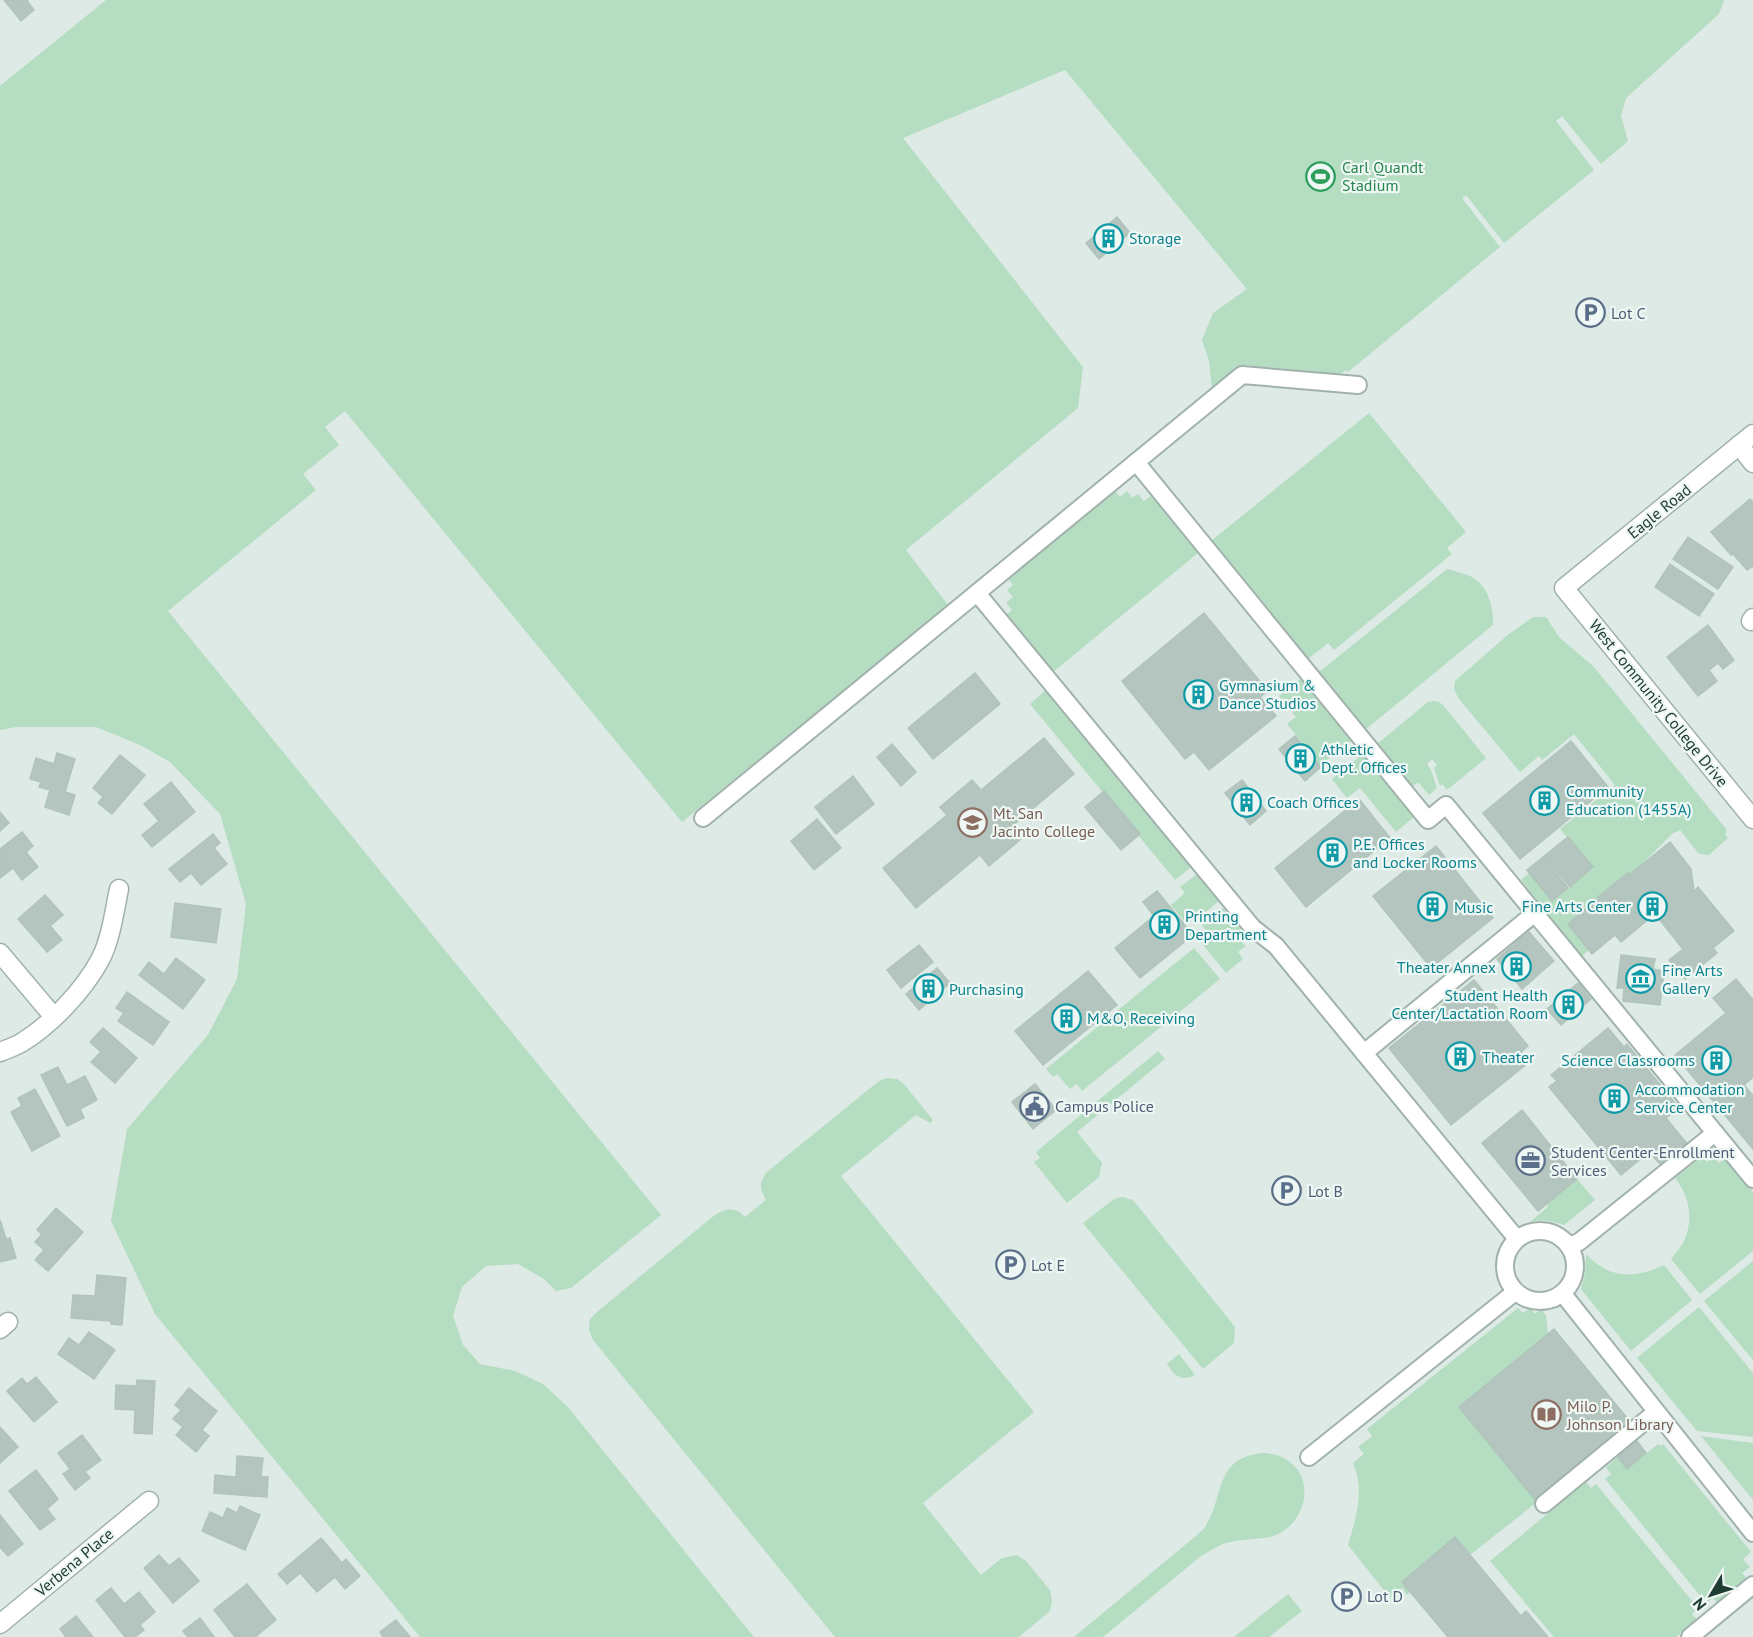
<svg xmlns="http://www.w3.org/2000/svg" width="1753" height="1637" viewBox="0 0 1753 1637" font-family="'PT Sans',sans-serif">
	<rect width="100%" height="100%" fill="#deeae5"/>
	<g fill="#b5ddc1">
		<polygon points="106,0 1724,0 1719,14 1626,98 1621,116 1628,141 1601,164 1562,116 1556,121 1594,170 1504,243 1466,195 1462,198 1500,247 1348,372 1346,370 1340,374 1243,365 1212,389 1209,361 1202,340 1213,313 1247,289 1065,70 903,138 1083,367 1078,408 906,550 948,605 682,822 345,411 325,427 339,445 303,474 316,490 168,611 661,1215 571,1288 556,1291 544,1279 518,1264 486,1266 462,1287 453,1316 463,1345 480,1364 515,1371 543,1384 567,1406 754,1637 420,1637 155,1314 111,1221 127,1129 208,1035 237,979 246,904 220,814 170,762 140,745 96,727 16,727 0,730 0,86"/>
		<polygon points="1369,413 1466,532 1447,548 1452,554 1334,650 1328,643 1307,660 1211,541"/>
		<polygon points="1115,491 1120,497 1127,491 1132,498 1138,494 1144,501 1151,496 1198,553 1053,672 1006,615 1012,610 1006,603 1013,597 1007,590 1013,585 1008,579"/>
		<path d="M 1447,569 C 1454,571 1463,573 1470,576 C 1488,585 1494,607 1493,625 L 1365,730 L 1318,673 Z"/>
		<polygon points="1533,617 1546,617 1559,637 1594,667 1727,830 1725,834 1728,838 1709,855 1699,854 1680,830 1672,834 1641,865 1629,875 1627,874 1599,897 1599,898 1568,924 1589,950 1582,956 1521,880 1529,873 1553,901 1593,868 1560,829 1615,785 1574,734 1542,760 1539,756 1520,772 1459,699 1454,689 1455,681 1509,634"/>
		<polygon points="1301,679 1351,741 1320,765 1287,724 1296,717 1279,696"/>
		<polygon points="1046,690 1191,867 1175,880 1030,704"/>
		<polygon points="1433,701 1439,702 1443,705 1486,758 1447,790 1442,784 1440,786 1434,768 1437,765 1432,759 1427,764 1431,770 1437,788 1429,795 1418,782 1412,787 1376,745 1428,702"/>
		<polygon points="1363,754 1414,817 1396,832 1360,788 1347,798 1332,779"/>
		<polygon points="1197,874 1219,901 1197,919 1194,915 1185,922 1171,905 1185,893 1180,887"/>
		<polygon points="1223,908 1246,935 1240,940 1246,946 1238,952 1243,959 1226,973 1196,936 1205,929 1202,925"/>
		<polygon points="1194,948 1220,979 1082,1091 1077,1084 1070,1089 1057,1074 1053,1077 1046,1069"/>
		<polygon points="1158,1051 1165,1059 1077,1132 1102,1163 1099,1177 1067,1203 1034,1162 1040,1158 1036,1152"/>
		<path d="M 888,1078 L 897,1079 L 903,1083 L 933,1120 L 930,1123 L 916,1115 L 841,1176 L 1034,1412 L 923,1503 L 981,1575 L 1002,1558 L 1017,1555 L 1026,1561 L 1050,1590 L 1052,1601 L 1050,1611 L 1019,1637 L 835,1637 L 593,1340 L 589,1330 L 590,1319 L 598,1311 L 716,1214 C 727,1208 736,1207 745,1217 L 766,1200 C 760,1189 758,1184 767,1172 L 874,1085 L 881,1080 Z"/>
		<path d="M 1702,1156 L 1707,1162 L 1713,1156 L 1719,1163 L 1726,1158 L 1753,1192 L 1753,1251 L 1700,1294 L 1671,1259 C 1675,1254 1680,1248 1683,1243 C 1694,1222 1690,1196 1675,1178 Z"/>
		<path d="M 1577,1179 L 1595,1200 L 1564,1225 C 1552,1221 1542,1219 1530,1222 L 1548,1207 L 1547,1204 Z"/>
		<polygon points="1123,1197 1133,1200 1235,1327 1234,1343 1203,1369 1083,1223 1114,1199"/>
		<path d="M 1586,1254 C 1609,1279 1635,1279 1664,1265 L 1692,1300 L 1631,1351 L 1581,1289 L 1585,1274 Z"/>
		<polygon points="1753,1261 1753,1360 1704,1301"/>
		<polygon points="1699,1307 1753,1373 1753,1437 1697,1431 1637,1358"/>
		<path d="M 1518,1308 L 1523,1313 L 1530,1308 L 1535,1314 L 1541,1309 L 1546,1315 L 1548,1334 L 1460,1407 L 1537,1502 L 1470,1555 L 1455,1538 L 1402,1582 L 1410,1592 L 1407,1595 L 1402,1588 L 1390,1598 L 1348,1545 C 1356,1517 1365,1490 1353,1463 L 1364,1454 L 1358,1447 L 1372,1436 L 1367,1429 Z"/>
		<path d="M 1179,1354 L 1195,1375 C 1182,1382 1174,1376 1167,1364 Z"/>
		<polygon points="1701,1436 1753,1443 1753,1500"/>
		<polygon points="1658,1444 1661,1446 1663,1444 1751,1552 1743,1559 1750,1567 1742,1573 1748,1580 1718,1604 1713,1598 1706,1603 1605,1479 1611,1474 1606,1467 1618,1457 1627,1469"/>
		<path d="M 1264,1453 C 1272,1454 1280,1455 1287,1460 C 1315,1478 1307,1518 1280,1533 C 1266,1541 1246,1538 1230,1542 C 1220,1544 1210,1551 1201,1556 L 1103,1637 L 1074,1637 L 1203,1530 C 1226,1498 1212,1457 1264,1453 Z"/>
		<polygon points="1586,1482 1591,1488 1596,1484 1698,1608 1692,1614 1697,1620 1676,1637 1554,1637 1490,1561"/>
		<polygon points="1288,1594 1302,1611 1269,1637 1234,1637"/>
	</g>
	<g fill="#b3c5be" stroke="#b0c4bc" stroke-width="1.5">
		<polygon points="4,0 28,0 27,1 34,10 21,21"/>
		<polygon points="1117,217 1130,233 1099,259 1086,243"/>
		<polygon points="1750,499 1753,502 1753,566 1747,570 1733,554 1731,555 1711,532"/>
		<polygon points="1688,537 1733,567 1718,589 1673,559"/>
		<polygon points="1670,564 1714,594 1699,616 1655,587"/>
		<polygon points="1204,613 1268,691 1260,697 1276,716 1209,770 1194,752 1185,759 1122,681"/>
		<polygon points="1708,625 1734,660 1723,669 1718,663 1709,670 1717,681 1698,696 1667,657"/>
		<polygon points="975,673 1000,704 933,759 908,728"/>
		<polygon points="1295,736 1321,767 1305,781 1279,749"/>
		<polygon points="1044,738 1074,774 1011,827 1021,839 989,866 980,855 916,908 883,868 947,815 940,807 972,780 981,790"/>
		<polygon points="1571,741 1608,787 1520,859 1483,813"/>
		<polygon points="892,744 916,772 901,786 877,757"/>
		<polygon points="57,753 75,759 65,792 75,795 69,815 45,807 50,790 39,787 41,782 30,779 36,758 54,764"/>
		<polygon points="120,755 145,775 112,814 98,803 103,797 93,788"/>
		<polygon points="853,776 874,804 836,834 815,807"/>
		<polygon points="1242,780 1266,811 1250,825 1225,793"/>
		<polygon points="171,782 195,812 152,847 142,835 159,821 144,804"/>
		<polygon points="1104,791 1140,834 1121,850 1085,807"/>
		<polygon points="1359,799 1390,838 1306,907 1275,868"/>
		<polygon points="0,812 9,823 0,831"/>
		<polygon points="817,819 841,848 814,870 791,841"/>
		<polygon points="22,832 33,846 26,852 38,867 22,880 13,868 0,878 0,849"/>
		<polygon points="213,834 220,843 214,848 227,864 201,885 191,873 180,882 169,869"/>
		<polygon points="1568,837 1593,867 1570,887 1544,856"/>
		<polygon points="1670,842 1691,869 1694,891 1698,887 1734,931 1713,948 1717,953 1685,979 1669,960 1683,949 1655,914 1621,942 1615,935 1592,954 1568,924 1599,898 1598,897 1628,873 1629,875"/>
		<polygon points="1436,846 1493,918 1431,968 1373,896"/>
		<polygon points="1543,857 1568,888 1552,901 1527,870"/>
		<polygon points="1157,891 1193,935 1140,978 1115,948 1154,916 1143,902"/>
		<polygon points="45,895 63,915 50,926 62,940 47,952 18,919"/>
		<polygon points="175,903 221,909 216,943 171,937"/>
		<polygon points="1529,932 1554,961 1539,974 1514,944"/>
		<polygon points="919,945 933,962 901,988 887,970"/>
		<polygon points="1513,945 1538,975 1522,989 1497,959"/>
		<polygon points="1621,955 1655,959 1653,969 1664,971 1660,1005 1623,1001 1624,988 1617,988"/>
		<polygon points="176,958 205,980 183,1009 139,975 149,962 164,974"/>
		<polygon points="937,968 950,983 919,1010 906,994"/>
		<polygon points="1088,971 1117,1005 1043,1065 1015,1031"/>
		<polygon points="1736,979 1753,1000 1753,1066 1752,1067 1753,1077 1744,1085 1753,1096 1753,1149 1675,1055 1726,1013 1713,998"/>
		<polygon points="1474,980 1528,1046 1521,1052 1529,1062 1451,1125 1389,1048"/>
		<polygon points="1578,983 1591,999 1561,1025 1547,1009"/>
		<polygon points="127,992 169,1022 153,1045 118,1021 124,1013 116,1008"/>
		<polygon points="103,1028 137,1058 115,1083 91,1062 101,1052 90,1042"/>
		<polygon points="1608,1028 1624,1047 1627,1044 1679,1108 1666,1118 1688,1145 1664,1164 1662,1162 1660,1164 1649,1152 1621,1175 1549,1087 1557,1081 1551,1075"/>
		<polygon points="58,1067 67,1085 85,1076 97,1100 80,1109 84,1118 67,1126 41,1075"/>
		<polygon points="1035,1084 1056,1110 1033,1129 1012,1102"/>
		<polygon points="35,1089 60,1136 32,1151 11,1112 22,1106 18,1098"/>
		<polygon points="1522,1110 1577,1179 1538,1211 1482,1143"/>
		<polygon points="56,1208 83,1232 48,1271 35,1260 44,1250 35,1242 42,1234 37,1230"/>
		<polygon points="0,1220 6,1239 10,1238 16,1258 0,1262"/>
		<polygon points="97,1275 126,1278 122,1325 111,1324 111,1321 71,1318 73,1295 95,1296"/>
		<polygon points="1554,1329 1632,1424 1537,1502 1459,1407"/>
		<polygon points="89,1332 115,1350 94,1379 58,1354 69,1338 79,1345"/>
		<polygon points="36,1377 57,1402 34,1422 7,1391 22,1378 27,1384"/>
		<polygon points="137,1380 155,1381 152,1434 134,1433 135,1410 115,1409 116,1385 136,1386"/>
		<polygon points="189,1388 217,1411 202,1430 209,1436 196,1452 176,1435 183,1427 173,1419 181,1410 175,1405"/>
		<polygon points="0,1427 18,1447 0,1463"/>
		<polygon points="82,1435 101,1460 85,1472 90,1478 75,1490 63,1474 70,1469 58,1453"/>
		<polygon points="1637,1441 1646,1453 1627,1469 1618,1457"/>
		<polygon points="237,1456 263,1458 261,1477 268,1477 267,1497 214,1493 215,1475 236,1477"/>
		<polygon points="36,1470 58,1499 47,1509 55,1519 40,1530 9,1491"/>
		<polygon points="240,1506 260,1515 245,1550 202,1531 210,1512 223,1518 227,1508 237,1513"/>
		<polygon points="0,1515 23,1544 8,1556 0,1547"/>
		<polygon points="1455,1537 1521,1616 1526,1611 1548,1637 1448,1637 1402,1582"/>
		<polygon points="321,1538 342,1563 346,1559 360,1576 345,1589 335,1577 317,1592 300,1573 287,1584 278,1574"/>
		<polygon points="159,1555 169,1566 179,1558 199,1581 173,1603 144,1568"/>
		<polygon points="247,1584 276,1620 255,1637 235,1637 214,1610"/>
		<polygon points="111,1588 124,1604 139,1592 155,1612 140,1625 144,1630 135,1637 125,1637 96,1600"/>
		<polygon points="76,1616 93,1637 66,1637 60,1629"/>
		<polygon points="200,1618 214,1637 188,1637 183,1631"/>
		<polygon points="396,1620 410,1637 383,1637 380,1632"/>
	</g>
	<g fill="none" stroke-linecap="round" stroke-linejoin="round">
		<defs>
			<g id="pedestrian">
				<polyline points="1136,462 1428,820 1446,805 1753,1179"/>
				<polyline points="977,593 1253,928 1276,946 1517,1239"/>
				<polyline points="703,818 1242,375 1358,385"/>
				<polyline points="1364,1053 1535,913"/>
				<circle cx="1540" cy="1266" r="35"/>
				<polyline points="1569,1246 1579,1242 1715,1133"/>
				<polyline points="1563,1294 1753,1533"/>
				<polyline points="1309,1457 1515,1292"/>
				<polyline points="1544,1504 1656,1412"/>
				<polyline points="1690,1637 1753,1585"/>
			</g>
			<g id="minor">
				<polyline points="1753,434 1564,588 1753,819"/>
				<polyline points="1739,445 1753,463"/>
				<polyline points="1751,621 1753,618"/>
				<polyline points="0,953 54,1017"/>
				<path d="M 0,1052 C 7,1049 14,1047 21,1043 C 51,1025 83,991 100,960 C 111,939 114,913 119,889"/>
				<polyline points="0,1329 8,1322"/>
				<polyline points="0,1624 149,1501"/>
			</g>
		</defs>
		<use href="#pedestrian" stroke="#a1b2ac" stroke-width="20"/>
		<use href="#minor" stroke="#a1b2ac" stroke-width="21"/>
		<use href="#pedestrian" stroke="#fff" stroke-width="16"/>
		<use href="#minor" stroke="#fff" stroke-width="18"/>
	</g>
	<defs>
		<symbol id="stadium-ring" viewBox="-11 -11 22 22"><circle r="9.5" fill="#eef7f3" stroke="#2e9e5b" stroke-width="1.5"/><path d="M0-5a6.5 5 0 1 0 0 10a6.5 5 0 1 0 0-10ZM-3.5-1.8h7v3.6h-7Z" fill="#2e9e5b"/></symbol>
		<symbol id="building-ring" viewBox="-11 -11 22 22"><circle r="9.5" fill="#eef7f3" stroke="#0f9aa8" stroke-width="1.5"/><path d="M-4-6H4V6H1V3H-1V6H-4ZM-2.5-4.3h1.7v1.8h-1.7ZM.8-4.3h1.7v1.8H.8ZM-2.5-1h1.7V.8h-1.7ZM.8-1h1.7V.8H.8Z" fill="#0f9aa8"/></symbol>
		<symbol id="parking-ring" viewBox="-11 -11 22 22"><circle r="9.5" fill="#eef7f3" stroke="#5c6f8a" stroke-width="1.5"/><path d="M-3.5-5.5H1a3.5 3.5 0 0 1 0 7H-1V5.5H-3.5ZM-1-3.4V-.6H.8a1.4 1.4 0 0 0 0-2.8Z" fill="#5c6f8a"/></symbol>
		<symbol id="university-ring" viewBox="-11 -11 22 22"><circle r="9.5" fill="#eef7f3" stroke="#8d6e63" stroke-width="1.5"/><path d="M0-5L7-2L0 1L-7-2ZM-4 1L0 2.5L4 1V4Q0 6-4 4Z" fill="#8d6e63"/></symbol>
		<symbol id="museum-ring" viewBox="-11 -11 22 22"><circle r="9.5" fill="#eef7f3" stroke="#0f9aa8" stroke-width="1.5"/><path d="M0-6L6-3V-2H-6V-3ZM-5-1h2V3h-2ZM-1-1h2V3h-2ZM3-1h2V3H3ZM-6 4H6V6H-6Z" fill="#0f9aa8"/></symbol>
		<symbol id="civic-ring" viewBox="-11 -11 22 22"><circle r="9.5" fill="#eef7f3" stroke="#5c6f8a" stroke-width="1.5"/><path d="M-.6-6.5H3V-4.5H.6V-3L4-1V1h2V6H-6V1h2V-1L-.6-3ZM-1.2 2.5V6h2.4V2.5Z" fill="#5c6f8a"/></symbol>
		<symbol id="office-ring" viewBox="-11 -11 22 22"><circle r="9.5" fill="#eef7f3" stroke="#5c6f8a" stroke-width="1.5"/><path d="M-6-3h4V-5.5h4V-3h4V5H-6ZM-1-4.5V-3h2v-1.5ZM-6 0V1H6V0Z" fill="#5c6f8a"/></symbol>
		<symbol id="library-ring" viewBox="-11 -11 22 22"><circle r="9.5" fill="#eef7f3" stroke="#8d6e63" stroke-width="1.5"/><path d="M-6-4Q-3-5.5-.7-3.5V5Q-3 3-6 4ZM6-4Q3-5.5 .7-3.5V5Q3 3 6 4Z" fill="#8d6e63"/></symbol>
	</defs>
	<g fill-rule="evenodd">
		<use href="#stadium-ring" x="1304" y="160" width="33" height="33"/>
		<use href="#building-ring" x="1092" y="222" width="33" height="33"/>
		<use href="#parking-ring" x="1574" y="296" width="33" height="33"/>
		<use href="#building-ring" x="1182" y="678" width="33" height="33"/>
		<use href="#building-ring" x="1284" y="742" width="33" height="33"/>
		<use href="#building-ring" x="1528" y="784" width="33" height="33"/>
		<use href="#building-ring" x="1230" y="786" width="33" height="33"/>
		<use href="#university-ring" x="956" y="806" width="33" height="33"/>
		<use href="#building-ring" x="1316" y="836" width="33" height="33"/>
		<use href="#building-ring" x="1636" y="890" width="33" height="33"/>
		<use href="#building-ring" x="1416" y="890" width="33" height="33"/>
		<use href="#building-ring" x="1148" y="908" width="33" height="33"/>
		<use href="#building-ring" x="1500" y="950" width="33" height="33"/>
		<use href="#museum-ring" x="1624" y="962" width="33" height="33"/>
		<use href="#building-ring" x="912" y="972" width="33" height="33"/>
		<use href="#building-ring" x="1552" y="988" width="33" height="33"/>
		<use href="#building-ring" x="1050" y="1002" width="33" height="33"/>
		<use href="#building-ring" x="1444" y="1040" width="33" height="33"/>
		<use href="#building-ring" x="1700" y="1044" width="33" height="33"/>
		<use href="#building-ring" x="1598" y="1082" width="33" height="33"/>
		<use href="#civic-ring" x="1018" y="1090" width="33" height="33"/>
		<use href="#office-ring" x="1514" y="1144" width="33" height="33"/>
		<use href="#parking-ring" x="1270" y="1174" width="33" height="33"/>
		<use href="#parking-ring" x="994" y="1248" width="33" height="33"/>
		<use href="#library-ring" x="1530" y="1398" width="33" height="33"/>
		<use href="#parking-ring" x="1330" y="1580" width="33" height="33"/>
	</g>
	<g text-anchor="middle" stroke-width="4.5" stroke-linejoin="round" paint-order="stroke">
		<g font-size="16" fill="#27864d" stroke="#eef7f3" text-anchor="start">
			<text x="1342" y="173">Carl Quandt<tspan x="1342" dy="18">Stadium</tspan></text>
		</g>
		<g font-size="16" fill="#0d838f" stroke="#eef7f3" text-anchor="start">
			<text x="1129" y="244">Storage</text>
			<text x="1219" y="691">Gymnasium &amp;<tspan x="1219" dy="18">Dance Studios</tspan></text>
			<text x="1321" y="755">Athletic<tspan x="1321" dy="18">Dept. Offices</tspan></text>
			<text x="1566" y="797">Community<tspan x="1566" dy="18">Education (1455A)</tspan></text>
			<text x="1267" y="808">Coach Offices</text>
			<text x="1353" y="850">P.E. Offices<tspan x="1353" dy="18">and Locker Rooms</tspan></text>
			<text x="1631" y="912" text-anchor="end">Fine Arts Center</text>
			<text x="1454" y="913">Music</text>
			<text x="1185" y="922">Printing<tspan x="1185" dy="18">Department</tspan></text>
			<text x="1496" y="973" text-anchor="end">Theater Annex</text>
			<text x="1662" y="976">Fine Arts<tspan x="1662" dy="18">Gallery</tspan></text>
			<text x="949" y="995">Purchasing</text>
			<text x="1548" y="1001" text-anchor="end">Student Health<tspan x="1548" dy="18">Center/Lactation Room</tspan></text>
			<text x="1087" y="1024">M&amp;O, Receiving</text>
			<text x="1482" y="1063">Theater</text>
			<text x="1695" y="1066" text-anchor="end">Science Classrooms</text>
			<text x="1635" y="1095">Accommodation<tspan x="1635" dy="18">Service Center</tspan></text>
		</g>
		<g font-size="16" fill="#4e5e75" stroke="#eef7f3" text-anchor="start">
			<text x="1611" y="319">Lot C</text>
			<text x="1055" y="1112">Campus Police</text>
			<text x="1551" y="1158">Student Center-Enrollment<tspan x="1551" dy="18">Services</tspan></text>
			<text x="1308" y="1197">Lot B</text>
			<text x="1031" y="1271">Lot E</text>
			<text x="1367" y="1602">Lot D</text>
		</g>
		<g font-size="16" fill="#1e3b34" stroke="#eef7f3">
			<text transform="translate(1659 511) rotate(-39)" y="6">Eagle Road</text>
			<text transform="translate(1659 703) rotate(51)" y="6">West Community College Drive</text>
			<text transform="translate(74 1562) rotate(-40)" y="6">Verbena Place</text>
		</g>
		<g font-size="16" fill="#785e54" stroke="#eef7f3" text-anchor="start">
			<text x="993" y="819">Mt. San<tspan x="993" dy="18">Jacinto College</tspan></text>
			<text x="1567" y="1412">Milo P.<tspan x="1567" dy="18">Johnson Library</tspan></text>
		</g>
	</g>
	<g transform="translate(1711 1595) rotate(231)" stroke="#eef7f3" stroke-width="4.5" paint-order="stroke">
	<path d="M0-4.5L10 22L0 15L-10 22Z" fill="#1e3b34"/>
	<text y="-9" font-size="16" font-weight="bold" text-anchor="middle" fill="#1e3b34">N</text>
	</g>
</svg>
